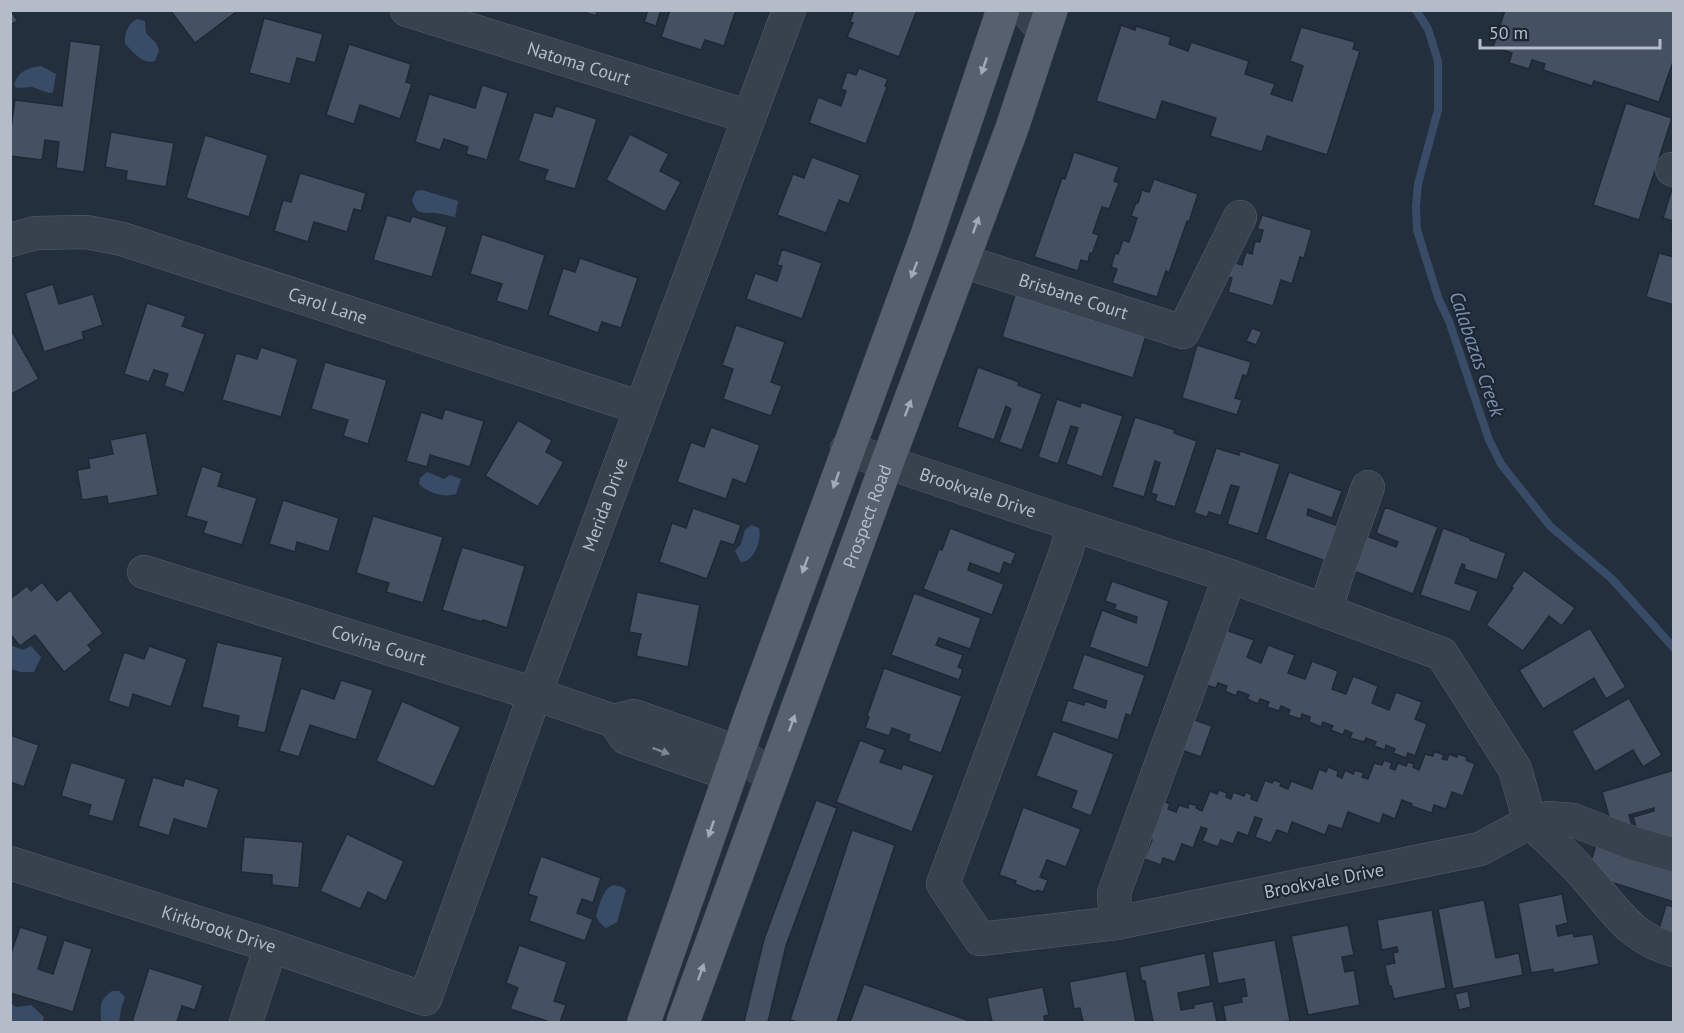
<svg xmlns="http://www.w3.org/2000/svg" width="1684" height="1033" viewBox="0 0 1684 1033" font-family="'PT Sans',sans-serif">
	<rect width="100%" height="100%" fill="#242f3e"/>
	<g fill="#394c67">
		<path d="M 137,19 L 145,21 L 146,33 L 156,43 L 159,50 L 155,61 C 142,65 134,52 125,44 C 124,34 128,23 137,19 Z"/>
		<path d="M 41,66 L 56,74 L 53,92 L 49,93 L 32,87 L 17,88 L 14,85 C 18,71 28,68 41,66 Z"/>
		<path d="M 422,190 L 458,201 L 455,217 C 448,216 441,213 435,213 C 420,212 418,216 412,200 L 416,191 Z"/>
		<path d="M 427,472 L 444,479 L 450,475 L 461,479 L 456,494 C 443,498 429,493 419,484 L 420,478 Z"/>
		<path d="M 751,525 L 759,528 C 762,540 754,562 741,562 L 735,551 L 741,544 L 745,530 Z"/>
		<polygon points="10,645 23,650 31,646 41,657 34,672 21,672 11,669"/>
		<path d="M 613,885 L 622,887 L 626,890 L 617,922 L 606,928 L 600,923 L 596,916 C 600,905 602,889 613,885 Z"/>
		<path d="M 112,991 L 119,991 L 125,997 L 121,1009 L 119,1022 L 101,1022 C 101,1007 98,1001 112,991 Z"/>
		<polygon points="11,1004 17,1007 31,1005 44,1017 43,1021 36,1022 11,1022"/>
	</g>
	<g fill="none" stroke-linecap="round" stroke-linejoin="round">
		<polyline stroke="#394c67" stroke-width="8" points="1416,10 1428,29 1438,61 1438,110 1418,184 1416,207 1417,230 1439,300 1449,321 1489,440 1501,464 1550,526 1612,579 1674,648"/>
	</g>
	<g fill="#455162" stroke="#1f2835" stroke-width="1.5">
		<polygon points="10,10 18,21 10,25"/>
		<polygon points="170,10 235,10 236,12 195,43"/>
		<polygon points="577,10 597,10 596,16"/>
		<polygon points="648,10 661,10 656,26 644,22"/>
		<polygon points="670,10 736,10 724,46 705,40 701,50 661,37"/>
		<polygon points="854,10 917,10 899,57 847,37 853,23 850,22"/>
		<polygon points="1505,10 1674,10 1674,59 1659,102 1594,81 1592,86 1543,70 1545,64 1532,60 1529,69 1509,63 1512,53 1493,47"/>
		<polygon points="264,18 323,34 315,63 297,58 290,84 249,73"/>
		<polygon points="1121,25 1135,30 1136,26 1171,37 1169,44 1188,51 1191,42 1249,61 1245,74 1275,84 1271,94 1292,101 1303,66 1290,61 1301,27 1355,42 1353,49 1360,51 1327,155 1267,136 1262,152 1210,136 1216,118 1162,101 1156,120 1096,101"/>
		<polygon points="70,41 101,45 84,172 56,168 59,142 45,140 42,160 10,156 10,135 15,100 62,106"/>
		<polygon points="349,44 411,64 406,82 412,84 400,119 360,105 354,124 326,115"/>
		<polygon points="859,68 888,79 885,86 887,87 866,144 809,123 818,97 841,106 846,91 841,89 847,72 856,75"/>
		<polygon points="482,85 508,93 487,160 466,154 468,147 444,139 440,150 415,142 429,94 475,108"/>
		<polygon points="1626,103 1672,118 1639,220 1593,205"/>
		<polygon points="556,106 597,119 575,189 544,180 548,170 518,161 534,112 552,117"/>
		<polygon points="111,132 174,143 166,187 126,180 127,171 105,167"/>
		<polygon points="630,134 669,154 660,171 681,182 665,212 606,180"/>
		<polygon points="205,135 268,155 249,217 186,198"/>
		<polygon points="1074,152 1119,167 1114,181 1119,183 1109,209 1102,207 1093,233 1099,235 1092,254 1090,253 1088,262 1081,260 1078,271 1034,257 1062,178 1065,179"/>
		<polygon points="812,157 860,175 849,204 839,200 826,233 777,215 793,174 804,178"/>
		<polygon points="300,173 366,193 361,211 354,209 347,232 314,222 308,242 274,231 283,200 291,202"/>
		<polygon points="1154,179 1198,194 1189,222 1187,221 1169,273 1166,271 1157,297 1112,283 1117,269 1111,267 1115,253 1118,254 1123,240 1129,242 1137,218 1131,216 1136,203 1138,203 1142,190 1149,192"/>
		<polygon points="1672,189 1674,190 1674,231 1671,230 1673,221 1663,218"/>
		<polygon points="387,215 410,222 412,216 447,227 432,277 373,260"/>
		<polygon points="1262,215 1312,230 1304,258 1300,257 1292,284 1281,280 1273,306 1228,292 1232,278 1225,276 1230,261 1242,265 1246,252 1252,254 1255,241 1260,242 1263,230 1257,229"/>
		<polygon points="482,234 545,255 528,311 496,301 502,284 470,274"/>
		<polygon points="782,249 822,263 802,319 746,299 755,273 777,281 782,266 777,265"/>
		<polygon points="1659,253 1674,257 1674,305 1646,297"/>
		<polygon points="580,258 638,278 621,328 602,322 598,333 548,315 563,268 575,272"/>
		<polygon points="53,284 59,304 93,294 103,325 82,332 84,339 44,352 25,293"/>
		<polygon points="1016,291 1149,326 1133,378 1002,337"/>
		<polygon points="147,303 186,316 182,326 205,334 184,393 164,386 168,374 154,370 149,382 124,374"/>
		<polygon points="736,325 785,342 771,382 782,386 771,416 723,399 733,369 722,365"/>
		<polygon points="10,328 39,379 10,395"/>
		<polygon points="1252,328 1262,332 1256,345 1246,341"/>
		<polygon points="1197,345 1251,362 1247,376 1243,375 1235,398 1242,400 1237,415 1182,398"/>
		<polygon points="261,347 298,359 281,417 222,400 236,353 257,359"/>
		<polygon points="325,362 387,380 368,444 343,436 348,420 311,409"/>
		<polygon points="978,367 1019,382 1018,385 1042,394 1022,450 999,442 1011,409 1006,406 994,440 957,427"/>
		<polygon points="1057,399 1080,407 1081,402 1123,416 1102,477 1066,464 1078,428 1071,426 1058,464 1038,457"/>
		<polygon points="445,409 484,421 470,467 430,455 427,467 406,461 421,412 442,419"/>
		<polygon points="1135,417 1175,430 1174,433 1197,441 1175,507 1155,501 1157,495 1151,493 1160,463 1155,461 1144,497 1112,487"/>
		<polygon points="518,420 552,440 546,452 564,462 538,507 485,476"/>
		<polygon points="711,427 760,445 746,484 733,479 726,499 677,482 691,442 704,447"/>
		<polygon points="146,433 158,495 108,504 107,496 82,500 77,470 90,468 88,459 113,454 110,440"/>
		<polygon points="1216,448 1239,455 1240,451 1280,464 1258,534 1227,524 1239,487 1231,485 1221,516 1209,512 1207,517 1194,513"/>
		<polygon points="202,466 222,473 218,486 257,498 242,545 203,533 207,522 186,516"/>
		<polygon points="1289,472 1342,491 1332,518 1308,509 1307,515 1344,528 1331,563 1265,539"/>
		<polygon points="283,500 339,518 329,552 297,542 295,552 269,544"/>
		<polygon points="1385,507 1438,527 1413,594 1346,568 1359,533 1396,547 1398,542 1376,533"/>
		<polygon points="693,508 741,525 734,545 721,541 707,579 659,562 672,523 686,528"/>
		<polygon points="373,516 443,537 423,603 386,592 389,583 356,573"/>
		<polygon points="950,528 1016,553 1011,565 1004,562 1000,574 970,563 968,570 1004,584 992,615 923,589 939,549 942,550"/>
		<polygon points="1443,528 1470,538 1470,540 1506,553 1497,580 1464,569 1465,565 1462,564 1455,583 1478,591 1470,612 1420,595"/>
		<polygon points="462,547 525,566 507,628 483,620 482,622 442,610"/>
		<polygon points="1524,570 1575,608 1562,626 1549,616 1523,651 1486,625 1513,588 1511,587"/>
		<polygon points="1112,581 1169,601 1148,668 1089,647 1102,610 1136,623 1137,617 1114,609 1116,605 1105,601"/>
		<polygon points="42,582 57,601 70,590 103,633 88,645 92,650 64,672 35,635 20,646 10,634 10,599 27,586 31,591"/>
		<polygon points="637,592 700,605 688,667 636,656 641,634 629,632"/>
		<polygon points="914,593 981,618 970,649 939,638 936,645 963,655 958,667 963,669 959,680 891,655"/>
		<polygon points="1590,628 1626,687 1606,699 1594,678 1543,709 1519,670"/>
		<polygon points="1226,630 1254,640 1247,657 1261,663 1268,645 1295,655 1288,673 1305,679 1312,661 1338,671 1332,689 1346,694 1353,676 1378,686 1372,703 1389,710 1396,692 1422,702 1415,719 1427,724 1415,756 1408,753 1406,758 1393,753 1395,749 1386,745 1385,750 1374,746 1376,742 1366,738 1364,742 1350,738 1352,733 1345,730 1343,735 1331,730 1333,726 1323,722 1321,727 1309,722 1310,717 1302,714 1301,719 1288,715 1290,710 1281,706 1279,711 1267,707 1269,702 1260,699 1258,704 1247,699 1249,695 1238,691 1236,696 1225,691 1227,686 1218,683 1216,688 1206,685"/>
		<polygon points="217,642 283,657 265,733 237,727 239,716 202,707"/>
		<polygon points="149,646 187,659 171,707 133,694 129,708 108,701 124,652 144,659"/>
		<polygon points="1084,654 1145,675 1131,716 1126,714 1118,740 1061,721 1068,700 1084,705 1085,701 1105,708 1107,701 1072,689"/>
		<polygon points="884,668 962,696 941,753 908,741 910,735 892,728 889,736 865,728 869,717 867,716"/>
		<polygon points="341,680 373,690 356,740 310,725 299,757 279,751 301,688 334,699"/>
		<polygon points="1629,698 1662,755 1643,767 1633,750 1595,772 1572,731"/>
		<polygon points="402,701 461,727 434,787 376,761"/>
		<polygon points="1186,717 1212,726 1201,757 1176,748"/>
		<polygon points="1053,731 1114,754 1091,816 1071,808 1077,791 1036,776"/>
		<polygon points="10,735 39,745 24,787 10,782"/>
		<polygon points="860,740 885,750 880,762 901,769 903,764 934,775 912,832 836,802"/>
		<polygon points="1434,751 1444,755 1442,759 1447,760 1449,754 1457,757 1458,754 1467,757 1466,760 1475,764 1463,796 1452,792 1446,809 1434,805 1432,813 1411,806 1412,804 1402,800 1395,819 1383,814 1380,824 1348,812 1342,829 1329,825 1325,835 1292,822 1288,834 1277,830 1271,843 1255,837 1262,819 1255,817 1248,836 1238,832 1233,844 1221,840 1218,847 1202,841 1207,829 1201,827 1193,848 1182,844 1175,862 1163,858 1161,865 1144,859 1152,840 1140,836 1163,801 1170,804 1168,809 1176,812 1179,805 1188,808 1189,803 1197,806 1196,808 1202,811 1210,791 1217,794 1219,790 1227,793 1226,797 1231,799 1233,792 1244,796 1246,792 1252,795 1251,799 1257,801 1265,780 1272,783 1274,780 1282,783 1280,786 1288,789 1291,781 1312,789 1319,769 1326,772 1328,767 1338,771 1337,776 1342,778 1345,770 1353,774 1355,770 1364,773 1362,777 1368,779 1374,763 1382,765 1384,760 1392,763 1390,768 1395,770 1398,763 1406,766 1408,762 1414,764 1413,767 1419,770 1425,754 1433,756"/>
		<polygon points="71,762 126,779 113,822 88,815 91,805 61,796"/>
		<polygon points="1674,770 1674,839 1640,842 1633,817 1654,811 1654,808 1629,815 1633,829 1614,834 1602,792"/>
		<polygon points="153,777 183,786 185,778 219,789 207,829 174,819 169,836 138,826"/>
		<polygon points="816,800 837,808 786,946 768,1022 744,1022 764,939"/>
		<polygon points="1023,807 1081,829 1066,867 1047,860 1040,877 1048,880 1043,892 1037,890 1035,892 1015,884 1016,881 999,875"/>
		<polygon points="852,830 895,845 837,1022 798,1022 790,1020"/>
		<polygon points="347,834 404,861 386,901 368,892 360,909 320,891"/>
		<polygon points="244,837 303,842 299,888 272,885 272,875 241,872"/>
		<polygon points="1597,842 1674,866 1674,902 1595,877 1588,870"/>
		<polygon points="541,856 601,878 593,903 582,899 577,913 593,919 585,941 529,921 537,897 528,894"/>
		<polygon points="1562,894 1568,923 1556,926 1558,936 1573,933 1574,937 1593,934 1599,964 1554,973 1553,969 1531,973 1518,903"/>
		<polygon points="1484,900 1496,958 1519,953 1523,975 1453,989 1438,909"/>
		<polygon points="1666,905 1674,907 1674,937 1658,932"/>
		<polygon points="1432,910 1446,988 1394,999 1391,986 1389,986 1385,965 1395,963 1393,953 1398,952 1397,947 1382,950 1377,920"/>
		<polygon points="1348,925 1354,955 1342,957 1345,972 1354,970 1360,1005 1308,1015 1291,936"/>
		<polygon points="20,927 48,936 38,969 53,974 64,940 92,949 73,1012 10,993 10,956"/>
		<polygon points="1275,940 1290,1021 1283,1022 1226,1022 1223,1006 1242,1002 1241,997 1247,996 1244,979 1218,984 1212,952"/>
		<polygon points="519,945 567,962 554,1001 566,1005 560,1022 550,1022 510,1009 518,988 506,983"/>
		<polygon points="1205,953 1211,986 1178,993 1181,1010 1194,1008 1193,1005 1213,1001 1217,1022 1153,1022 1145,981 1142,981 1139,967"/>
		<polygon points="149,968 203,985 195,1010 182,1006 177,1022 132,1022"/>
		<polygon points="1126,971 1136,1022 1083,1022 1080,1008 1074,1009 1069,982"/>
		<polygon points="864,984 970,1021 969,1022 850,1022"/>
		<polygon points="1043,987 1049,1015 1044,1016 1045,1022 992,1022 987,998"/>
		<polygon points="1468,991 1471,1007 1459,1010 1455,994"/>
	</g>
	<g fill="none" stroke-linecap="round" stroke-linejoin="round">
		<defs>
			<g id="minor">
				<path id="s1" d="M 407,10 L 749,117"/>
				<polyline points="1030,10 1029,13 1044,31"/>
				<polyline points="1672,169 1674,170"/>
				<path id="s2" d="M 10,240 L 36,233 L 86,232 L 122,239 L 641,408"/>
				<path id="s3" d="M 963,261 L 1183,332 L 1240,217"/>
				<path id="s4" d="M 847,449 L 1074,525"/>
				<polygon points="1074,525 1230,576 1442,654 1515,769 1530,822 1480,849 1116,923 980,939 943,884 1065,555"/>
				<path id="s5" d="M 144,572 L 535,694 L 614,721 L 634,716 L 737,752 L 772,777"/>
				<polyline points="1325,611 1338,571 1368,487"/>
				<polyline points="614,721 626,738 729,774"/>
				<path d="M 1530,822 C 1549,840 1569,857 1586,877 C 1615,909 1629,938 1674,950"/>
				<polyline points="1530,822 1548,818 1573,820 1635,844 1674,855"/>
				<path id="s6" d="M 10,863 L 271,946 L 425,999 L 535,694 L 789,10"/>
				<polyline points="1116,923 1114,893 1230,576"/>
				<polyline points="246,1022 271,946"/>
			</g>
			<g id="major">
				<polyline points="644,1022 752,712 926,238 1003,10"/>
				<path id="s7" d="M 683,1022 L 887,463 L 1012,128 L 1051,10"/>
			</g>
		</defs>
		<use href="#minor" stroke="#565f6c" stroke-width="34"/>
		<use href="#major" stroke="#414a57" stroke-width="34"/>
		<use href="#minor" stroke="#38414e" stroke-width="33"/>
		<use href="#major" stroke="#56606e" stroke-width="33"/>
	</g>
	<defs><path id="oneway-solid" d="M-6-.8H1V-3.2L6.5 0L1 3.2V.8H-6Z" transform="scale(1.5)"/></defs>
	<g fill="#a1aab7">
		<use href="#oneway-solid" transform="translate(984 66) rotate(109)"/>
		<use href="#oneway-solid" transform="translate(976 225) rotate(-70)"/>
		<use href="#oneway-solid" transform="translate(914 270) rotate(111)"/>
		<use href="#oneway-solid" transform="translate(908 408) rotate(-69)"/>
		<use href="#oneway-solid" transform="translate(836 480) rotate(110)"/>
		<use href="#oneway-solid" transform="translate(805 565) rotate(110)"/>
		<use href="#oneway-solid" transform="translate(792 723) rotate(-70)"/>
		<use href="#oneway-solid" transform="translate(711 829) rotate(109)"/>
		<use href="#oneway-solid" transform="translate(701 972) rotate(-70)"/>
	</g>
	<use fill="#7c8592" href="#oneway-solid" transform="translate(661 751) rotate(20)"/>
	<g text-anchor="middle" stroke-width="4.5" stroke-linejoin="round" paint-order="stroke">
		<g font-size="18" fill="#b4bcc9" stroke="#1d2633">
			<text dy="6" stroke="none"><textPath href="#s1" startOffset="180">Natoma Court</textPath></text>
			<text dy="6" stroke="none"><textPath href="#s3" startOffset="116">Brisbane Court</textPath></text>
			<text dy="6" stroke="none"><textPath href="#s2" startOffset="330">Carol Lane</textPath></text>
			<text dy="6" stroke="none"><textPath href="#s4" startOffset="138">Brookvale Drive</textPath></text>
			<text dy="6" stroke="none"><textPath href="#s6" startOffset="963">Merida Drive</textPath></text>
			<text dy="6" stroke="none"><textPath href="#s7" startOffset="538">Prospect Road</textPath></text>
			<text dy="6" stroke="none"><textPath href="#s5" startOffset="246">Covina Court</textPath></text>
			<text transform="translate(1324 881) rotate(-11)" y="6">Brookvale Drive</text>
			<text dy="6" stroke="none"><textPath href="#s6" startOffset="219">Kirkbrook Drive</textPath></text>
		</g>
		<g font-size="20" font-style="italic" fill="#7c92b1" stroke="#1d2633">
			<text transform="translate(1477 354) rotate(71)" y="7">Calabazas Creek</text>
		</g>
	</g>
	<rect width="1684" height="1033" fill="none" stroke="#b4bcc9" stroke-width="24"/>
	<path d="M1480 39v9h180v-9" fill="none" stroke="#b4bcc9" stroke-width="3"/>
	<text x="1489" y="39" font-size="18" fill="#b4bcc9" stroke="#1d2633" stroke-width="4.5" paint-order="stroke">50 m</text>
</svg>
